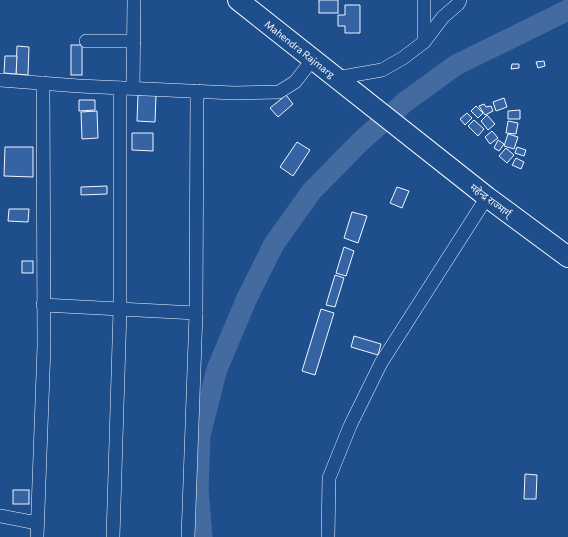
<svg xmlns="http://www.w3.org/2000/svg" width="568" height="537" viewBox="0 0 568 537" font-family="Commissioner,'Noto Sans Devanagari',sans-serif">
	<rect width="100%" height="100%" fill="#1f4e8c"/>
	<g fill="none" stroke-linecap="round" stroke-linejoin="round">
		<polyline stroke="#446ba0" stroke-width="21" points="202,537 198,490 200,435 217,369 247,298 274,244 311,192 360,142 405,102 456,65 568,10"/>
	</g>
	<g fill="#3563a3" stroke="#f2f6ff">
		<rect x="319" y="0" width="19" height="13"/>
		<polygon points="345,5 360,5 360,33 345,33 345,26 338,26 338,15 345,15"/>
		<rect x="71" y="45" width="11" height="30"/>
		<polygon points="17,46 29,47 28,75 16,74"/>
		<polygon points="5,56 17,56 16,74 4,73"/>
		<polygon points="544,61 545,66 538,68 536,62"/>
		<polygon points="512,64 519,64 519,68 511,69"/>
		<polygon points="138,95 156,95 155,122 137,121"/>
		<polygon points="286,95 293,104 278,117 270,108"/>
		<polygon points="504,98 507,107 496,111 493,102"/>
		<polygon points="79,100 95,100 95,110 79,111"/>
		<polygon points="484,104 486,107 491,106 493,111 485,115 479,106"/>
		<polygon points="476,106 483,113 478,118 471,111"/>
		<polygon points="520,110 520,119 508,119 508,111"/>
		<polygon points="97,111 98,138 82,139 81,112"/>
		<polygon points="467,113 472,118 465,125 460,119"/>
		<polygon points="487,115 495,124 488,130 481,121"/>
		<polygon points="474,120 484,129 478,136 468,126"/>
		<polygon points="508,121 518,123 516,134 506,133"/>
		<polygon points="492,131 498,138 490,144 485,137"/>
		<polygon points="132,133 153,133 153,151 132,150"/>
		<polygon points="508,134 518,137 514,149 504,146"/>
		<polygon points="498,140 504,144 499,151 494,148"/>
		<polygon points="297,142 310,150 293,176 280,167"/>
		<polygon points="5,147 33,147 33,177 4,176"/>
		<polygon points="517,147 526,150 524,156 515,153"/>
		<polygon points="506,148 514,155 507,163 499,156"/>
		<polygon points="516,158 524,162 521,169 512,165"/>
		<polygon points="107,186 107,194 81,195 81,187"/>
		<polygon points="397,187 409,191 402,208 390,203"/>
		<polygon points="9,209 29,209 28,222 8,221"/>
		<polygon points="352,212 367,216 358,243 344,238"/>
		<polygon points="344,247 354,251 346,276 336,273"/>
		<rect x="22" y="261" width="11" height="12"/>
		<polygon points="335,275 344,278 335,307 326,305"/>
		<polygon points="321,309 334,313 315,375 302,371"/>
		<polygon points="354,336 381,344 378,355 351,347"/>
		<polygon points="525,474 537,475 536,499 524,499"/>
		<rect x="13" y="490" width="16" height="14"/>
	</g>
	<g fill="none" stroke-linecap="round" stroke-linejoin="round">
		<defs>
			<g id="minor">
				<polyline points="424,0 424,42"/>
				<polyline points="86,41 134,41"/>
				<polyline points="336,78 382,70 403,58 424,42 443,17 458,4 460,0"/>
				<polyline points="0,80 79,86 234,93 279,92 295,82 313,59"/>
				<polyline points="133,88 134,0"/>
				<polyline points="43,305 196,313"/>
				<polyline points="0,516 37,523"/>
				<polyline points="37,537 44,346 43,83"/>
				<polyline points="113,537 120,310 120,88"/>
				<polyline points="188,537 196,313 197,91"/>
				<polyline points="328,537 329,478 350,426 381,363 487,197"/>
			</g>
			<g id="highway">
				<path id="s1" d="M 238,0 L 487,197 L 568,257"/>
			</g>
		</defs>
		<use href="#minor" stroke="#f2f6ff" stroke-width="14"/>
		<use href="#highway" stroke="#f2f6ff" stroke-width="22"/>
		<use href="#minor" stroke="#1f4e8c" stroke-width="13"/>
		<use href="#highway" stroke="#1f4e8c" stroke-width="20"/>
	</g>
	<g text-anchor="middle" stroke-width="3" stroke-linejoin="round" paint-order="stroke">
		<g font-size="10" fill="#f2f6ff" stroke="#1f4e8c">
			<text dy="4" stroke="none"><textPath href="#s1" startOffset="79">Mahendra Rajmarg</textPath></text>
			<text transform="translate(491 200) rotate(37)" y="4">महेन्द्र राज्मार्ग्</text>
		</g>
	</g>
</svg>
